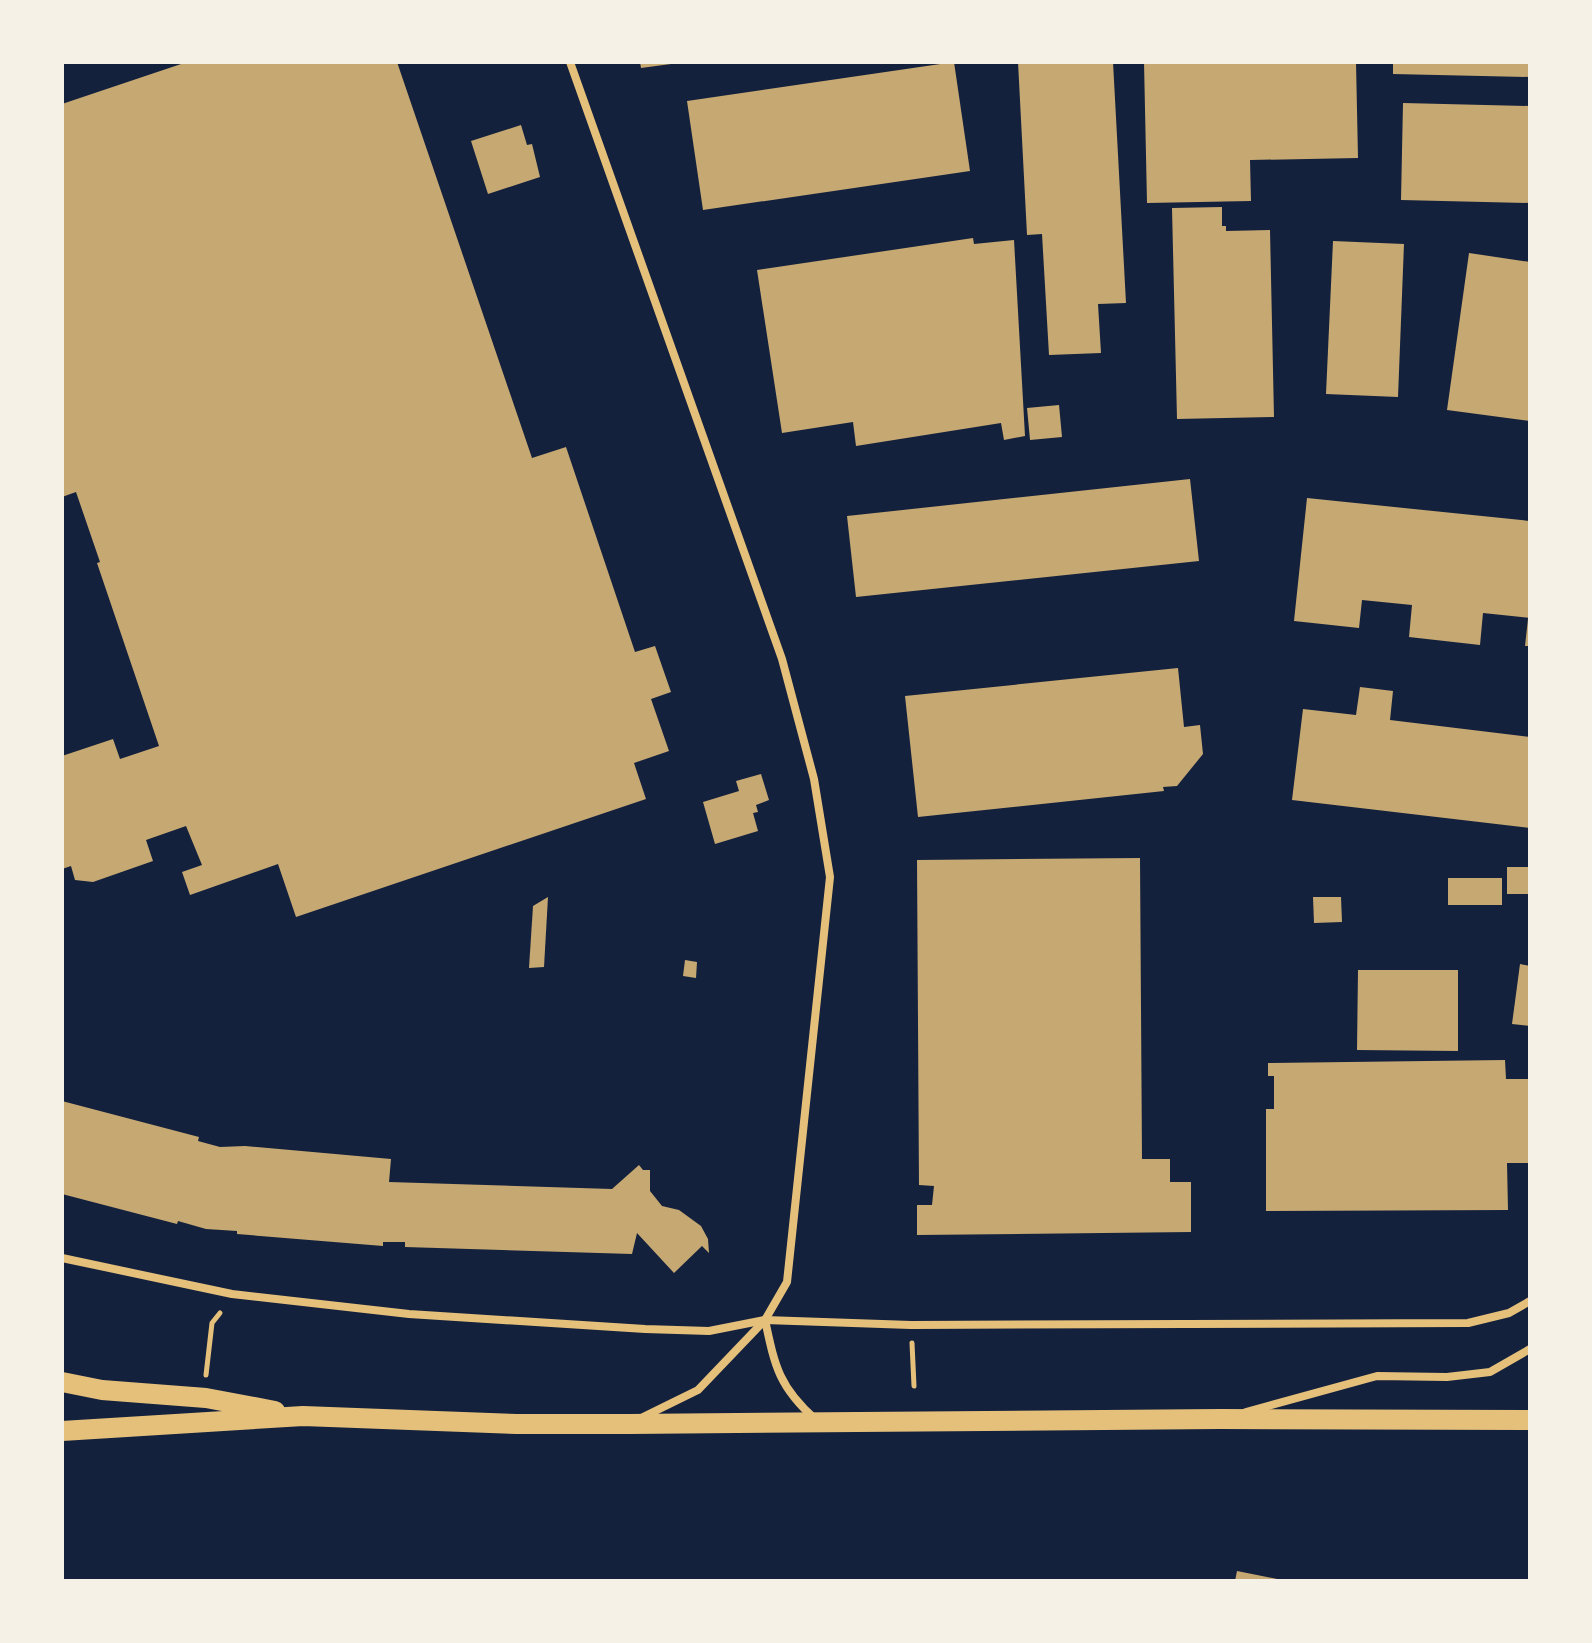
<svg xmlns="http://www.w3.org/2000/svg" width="1592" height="1643" viewBox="0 0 1592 1643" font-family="Helvetica,sans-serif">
	<rect width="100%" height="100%" fill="#14213d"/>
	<g fill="#c6a872">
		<polygon points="187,62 397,62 532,458 566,447 635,652 655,646 671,692 651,699 669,751 634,763 646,799 296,917 278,864 190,895 182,872 202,865 186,826 146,840 153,861 93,882 75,880 71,866 62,869 62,756 113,739 120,759 159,746 97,563 100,562 76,492 62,497 62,104"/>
		<polygon points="640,62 671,62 671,64 641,68"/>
		<polygon points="954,62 970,171 703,210 687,101"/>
		<polygon points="1018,62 1113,62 1126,303 1098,304 1101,353 1049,355 1042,234 1027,235"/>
		<polygon points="1144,62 1356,62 1358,158 1250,160 1251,201 1147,203"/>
		<polygon points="1393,62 1530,62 1530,77 1393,74"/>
		<polygon points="1403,103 1530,106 1530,203 1401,200"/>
		<polygon points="521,125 527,145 532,144 540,177 488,194 471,141"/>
		<polygon points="1222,207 1222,226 1226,226 1226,231 1270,230 1274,417 1177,419 1172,208"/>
		<polygon points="973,238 974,244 1014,240 1025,436 1004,440 1001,423 856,446 853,422 782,433 757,270"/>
		<polygon points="1333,241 1404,244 1398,397 1326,394"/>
		<polygon points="1469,253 1530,262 1530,421 1447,410"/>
		<polygon points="1059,405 1062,437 1030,440 1027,408"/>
		<polygon points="1190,479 1199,561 856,597 847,516"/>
		<polygon points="1307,498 1530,521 1530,618 1483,613 1480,645 1409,637 1412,605 1362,600 1359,628 1294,621"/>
		<polygon points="1528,619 1530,619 1530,646 1525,646"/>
		<polygon points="1178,668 1184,727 1200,725 1203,754 1177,786 1163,787 1164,791 918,817 905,696"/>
		<polygon points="1360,687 1393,691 1390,720 1530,737 1530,828 1292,800 1303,709 1356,715"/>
		<polygon points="761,774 769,800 756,805 758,812 753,813 758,831 715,844 703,802 739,791 736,781"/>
		<polygon points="1140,858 1142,1159 1170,1159 1170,1182 1191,1182 1191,1232 917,1235 917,1205 932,1205 934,1186 919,1185 917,860"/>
		<rect x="1507" y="867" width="23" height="27"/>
		<rect x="1448" y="878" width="54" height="27"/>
		<polygon points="548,897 544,967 529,968 533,906"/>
		<polygon points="1313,897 1341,897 1342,922 1314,923"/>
		<polygon points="685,960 697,962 696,978 683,976"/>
		<polygon points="1520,964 1530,966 1530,1026 1512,1024"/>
		<polygon points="1358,970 1458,970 1458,1051 1357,1050"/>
		<polygon points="1505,1060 1506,1079 1530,1079 1530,1163 1507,1163 1508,1210 1266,1211 1266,1109 1274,1109 1274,1076 1268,1076 1268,1063"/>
		<polygon points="62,1101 199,1137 198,1141 220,1147 245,1146 391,1159 389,1182 612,1189 639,1165 643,1170 650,1170 650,1191 662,1206 679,1210 701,1226 708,1239 709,1253 702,1246 674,1273 637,1233 632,1254 405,1247 405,1242 383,1242 383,1246 237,1234 237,1231 206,1229 178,1221 177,1224 62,1194"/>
		<polygon points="1237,1571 1282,1580 1282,1581 1235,1581"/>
	</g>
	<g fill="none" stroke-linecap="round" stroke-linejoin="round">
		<g stroke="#e5c07b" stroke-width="5">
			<polyline points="912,1343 914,1386"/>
			<polyline points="206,1375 212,1323 220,1313"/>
		</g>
		<g stroke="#e5c07b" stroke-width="8">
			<polyline points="570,62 782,659 814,779 830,877 787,1282 765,1320 698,1390 641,1418"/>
			<polyline points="62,1258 232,1294 409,1314 645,1329 709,1331 765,1320 911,1325 1468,1323 1509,1313 1530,1301"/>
			<path d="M 765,1320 C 775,1367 779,1387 816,1420"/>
			<polyline points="1246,1412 1377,1376 1447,1377 1490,1372 1530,1349"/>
		</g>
		<g stroke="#e5c07b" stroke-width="20">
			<polyline points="62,1382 102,1390 206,1398 275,1411"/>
			<polyline points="62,1431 303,1416 517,1424 629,1424 1220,1419 1530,1420"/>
		</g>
	</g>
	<rect width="1592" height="1643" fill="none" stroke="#f6f1e7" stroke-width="128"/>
</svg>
